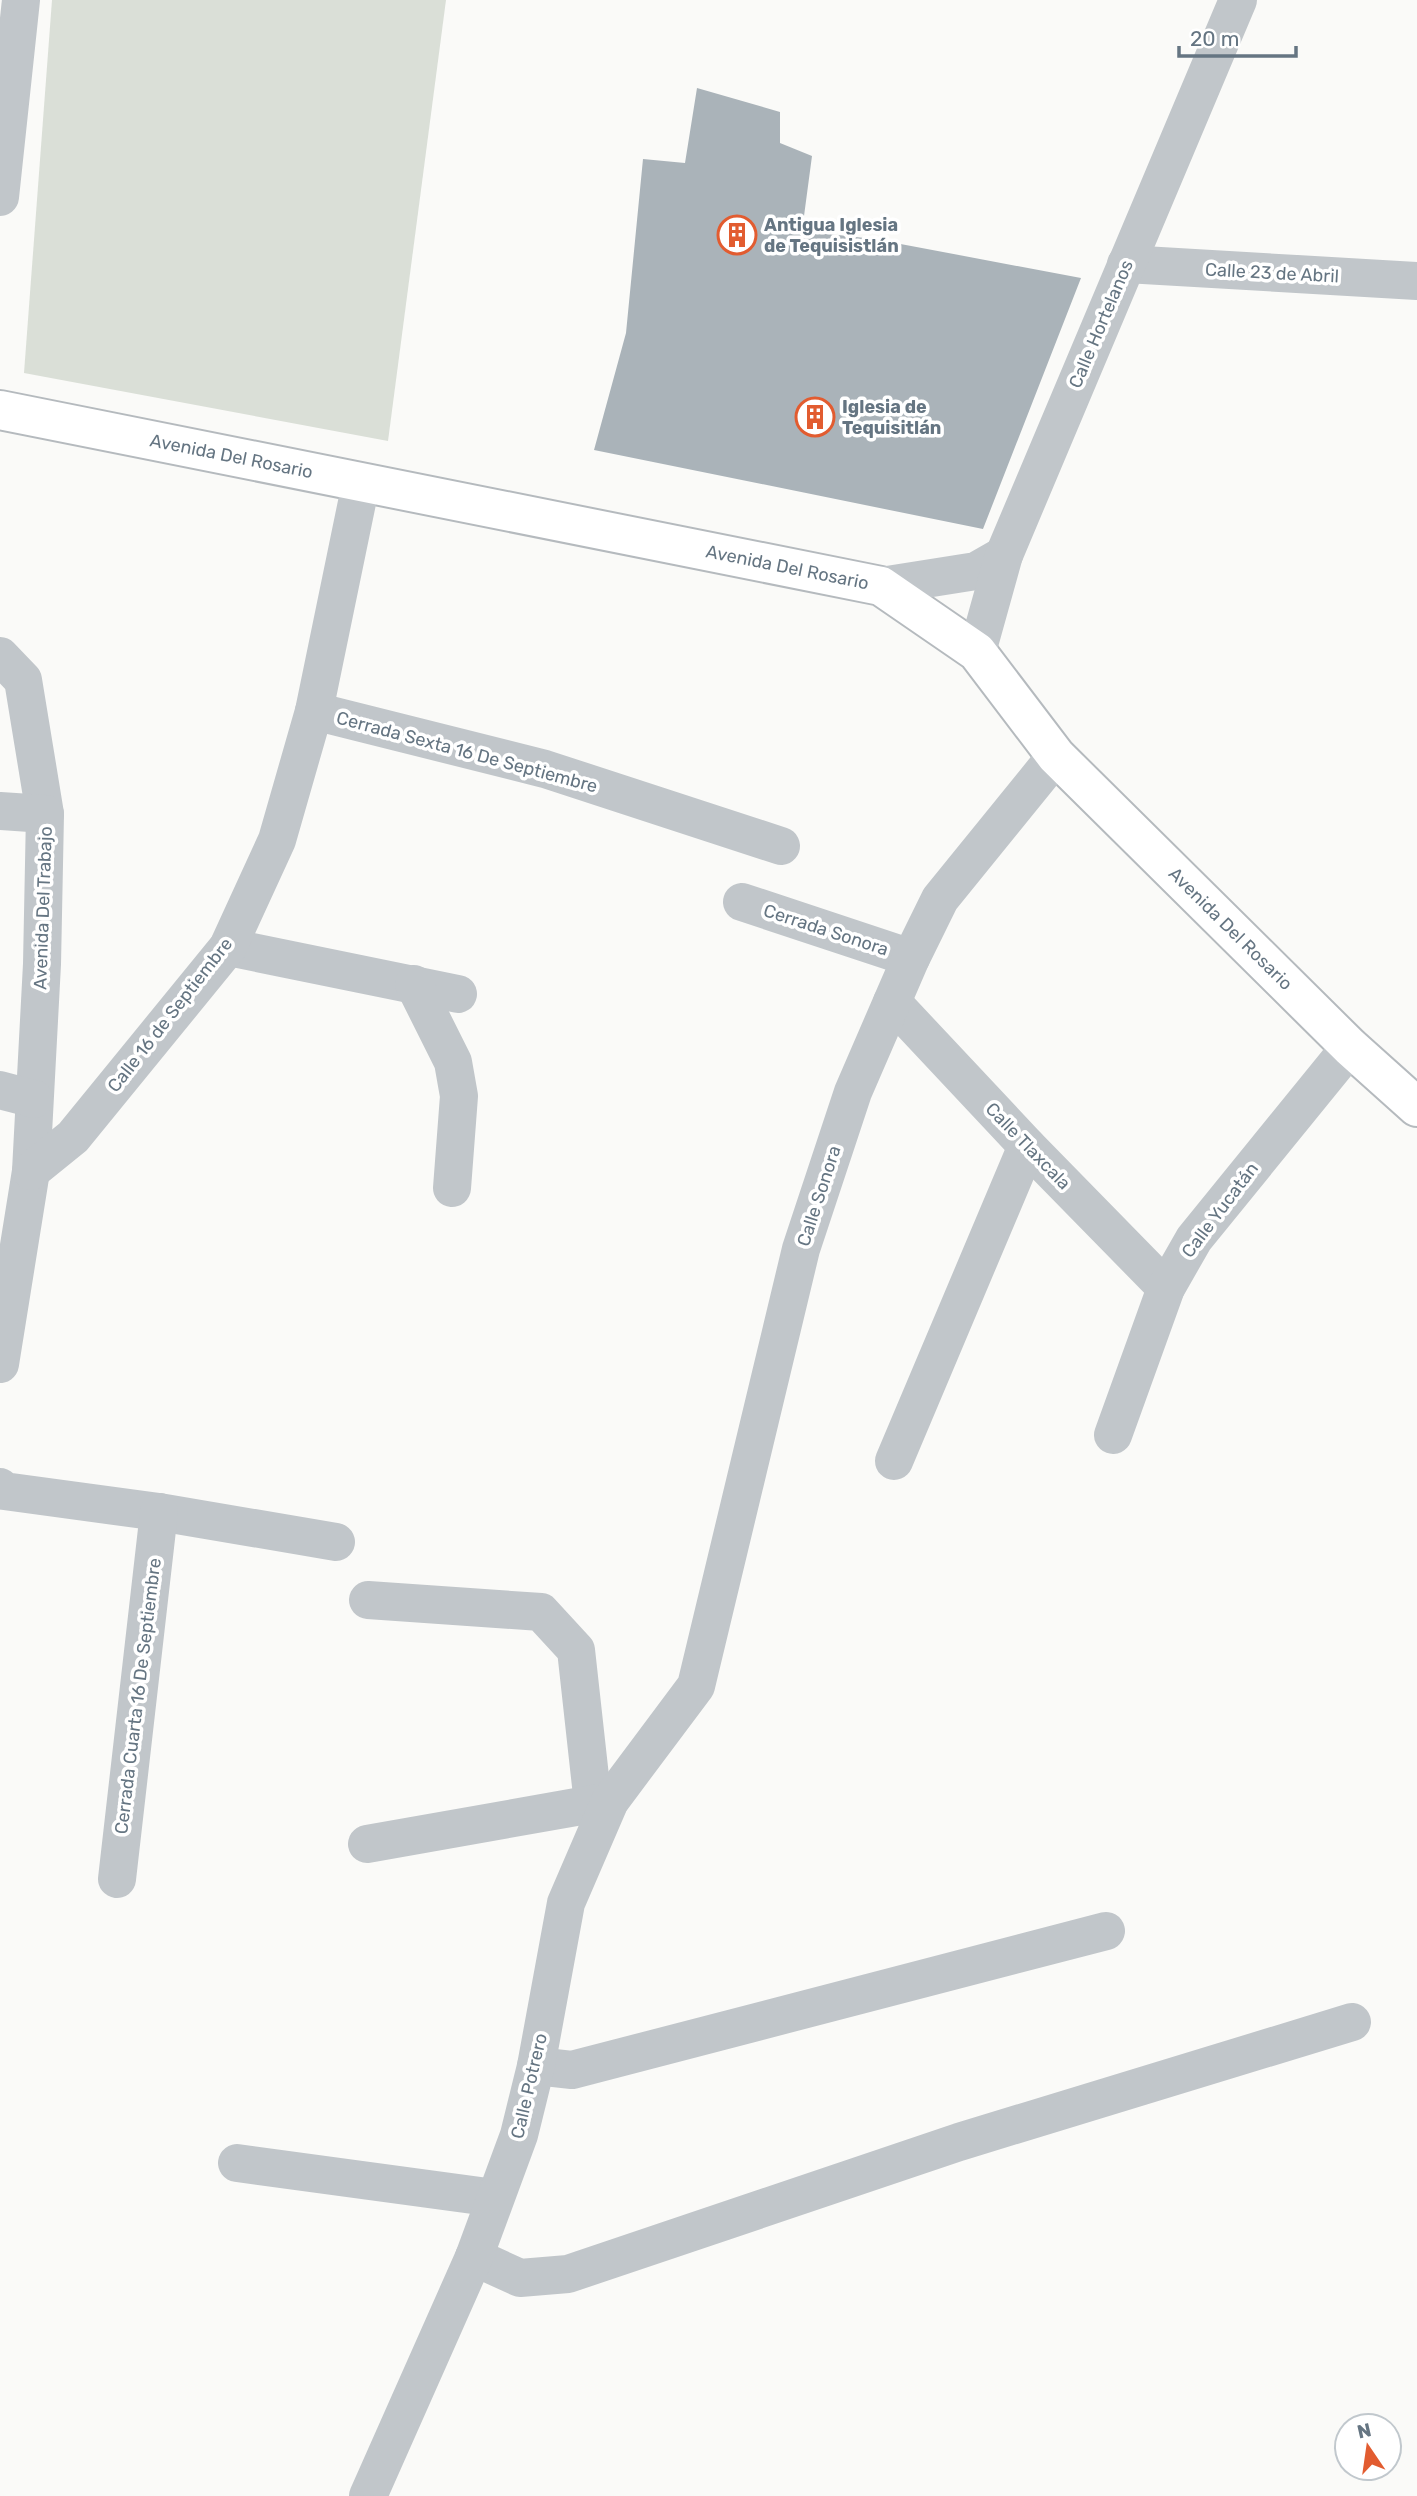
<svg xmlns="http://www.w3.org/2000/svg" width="1417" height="2496" viewBox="0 0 1417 2496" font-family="Rubik,sans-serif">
	<rect width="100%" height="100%" fill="#fafaf8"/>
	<polygon fill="#dadfd7" points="52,0 446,0 388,441 24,373"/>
	<polygon fill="#aab3b9" points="697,88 780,112 780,143 812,156 802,231 874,239 1081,278 983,529 594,450 626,333 643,159 685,163"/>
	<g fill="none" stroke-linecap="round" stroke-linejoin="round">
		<defs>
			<g id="major">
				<path id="s1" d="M 0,410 L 881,586 L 977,652 L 1056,756 L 1350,1047 L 1417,1107"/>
			</g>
		</defs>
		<use href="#major" stroke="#b5babe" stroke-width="42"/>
		<g stroke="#c1c6ca" stroke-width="38">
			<polyline points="0,197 21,0"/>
			<polyline points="1126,264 1417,281"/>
			<polyline points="881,586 976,571 1004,555"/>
			<polyline points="977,652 1004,555 1238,0"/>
			<polyline points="0,656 23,680 45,814 42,964 31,1171 0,1364"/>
			<polyline points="314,711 545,769 781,846"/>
			<polyline points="0,811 45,814"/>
			<polyline points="742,902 911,958"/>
			<polyline points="228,947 458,994"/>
			<polyline points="414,984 453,1062 459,1096 452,1188"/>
			<polyline points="892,1002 1027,1146 1166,1288"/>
			<polyline points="0,1090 34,1099"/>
			<polyline points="31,1171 73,1137 228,947 277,840 314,711 361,483"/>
			<polyline points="1113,1435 1166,1288 1194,1239 1350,1047"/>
			<polyline points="894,1461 1027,1146"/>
			<polyline points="0,1487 4,1491 159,1512 336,1542"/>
			<polyline points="368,1600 541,1612 576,1650 593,1804"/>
			<polyline points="367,1844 610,1801"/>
			<polyline points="117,1879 159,1512"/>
			<polyline points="536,2066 572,2070 1106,1931"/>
			<polyline points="237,2163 495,2198"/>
			<polyline points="474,2257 520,2278 568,2274 959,2142 1352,2022"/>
			<polyline points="368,2496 474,2257 519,2135 536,2066 566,1903 610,1801 696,1686 801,1249 853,1092 911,958 940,899 1056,756"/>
		</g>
		<use href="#major" stroke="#fff" stroke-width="38"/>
	</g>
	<defs>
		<symbol id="building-ring" viewBox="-11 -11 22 22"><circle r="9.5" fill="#fff" stroke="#e25c30" stroke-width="1.5"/><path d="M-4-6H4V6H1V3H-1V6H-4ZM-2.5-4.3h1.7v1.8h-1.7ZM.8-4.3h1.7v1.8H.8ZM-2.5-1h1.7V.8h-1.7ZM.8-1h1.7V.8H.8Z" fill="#e25c30"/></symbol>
	</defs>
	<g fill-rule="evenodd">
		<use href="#building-ring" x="715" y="213" width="44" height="44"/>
		<use href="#building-ring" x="793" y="395" width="44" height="44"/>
	</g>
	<g text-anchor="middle" stroke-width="7" stroke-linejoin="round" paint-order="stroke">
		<g font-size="18" font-weight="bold" fill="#657582" stroke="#fff" text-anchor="start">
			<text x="764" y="231">Antigua Iglesia<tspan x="764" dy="21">de Tequisistlán</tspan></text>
			<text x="842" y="413">Iglesia de<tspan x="842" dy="21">Tequisitlán</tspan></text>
		</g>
		<g font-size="18" fill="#657582" stroke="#fff">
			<text transform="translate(1272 273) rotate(3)" y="6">Calle 23 de Abril</text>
			<text transform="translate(1101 324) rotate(-67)" y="6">Calle Hortelanos</text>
			<text dy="6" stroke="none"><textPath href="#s1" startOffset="236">Avenida Del Rosario</textPath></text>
			<text dy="6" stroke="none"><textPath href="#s1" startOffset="803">Avenida Del Rosario</textPath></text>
			<text transform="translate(467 752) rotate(15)" y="6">Cerrada Sexta 16 De Septiembre</text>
			<text transform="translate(43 908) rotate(-88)" y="6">Avenida Del Trabajo</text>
			<text dy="6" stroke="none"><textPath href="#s1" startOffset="1391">Avenida Del Rosario</textPath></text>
			<text transform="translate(826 930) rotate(18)" y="6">Cerrada Sonora</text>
			<text transform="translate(170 1015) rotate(-52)" y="6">Calle 16 de Septiembre</text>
			<text transform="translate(1028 1146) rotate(46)" y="6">Calle Tlaxcala</text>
			<text transform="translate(819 1196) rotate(-72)" y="6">Calle Sonora</text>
			<text transform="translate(1220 1210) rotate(-53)" y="6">Calle Yucatán</text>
			<text transform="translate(138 1696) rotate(-83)" y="6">Cerrada Cuarta 16 De Septiembre</text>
			<text transform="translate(529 2086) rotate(-77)" y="6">Calle Potrero</text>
		</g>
	</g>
	<g transform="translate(1368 2447) rotate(347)"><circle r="33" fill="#ffffff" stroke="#c1c8cd" stroke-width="2"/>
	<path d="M0-5L12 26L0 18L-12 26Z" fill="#e25c30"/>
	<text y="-10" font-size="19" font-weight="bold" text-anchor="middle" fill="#657582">N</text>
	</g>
	<path d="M1179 46v10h117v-10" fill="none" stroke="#657582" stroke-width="3.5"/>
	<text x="1190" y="46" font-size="21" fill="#657582" stroke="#ffffff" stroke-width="5" paint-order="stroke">20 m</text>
</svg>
